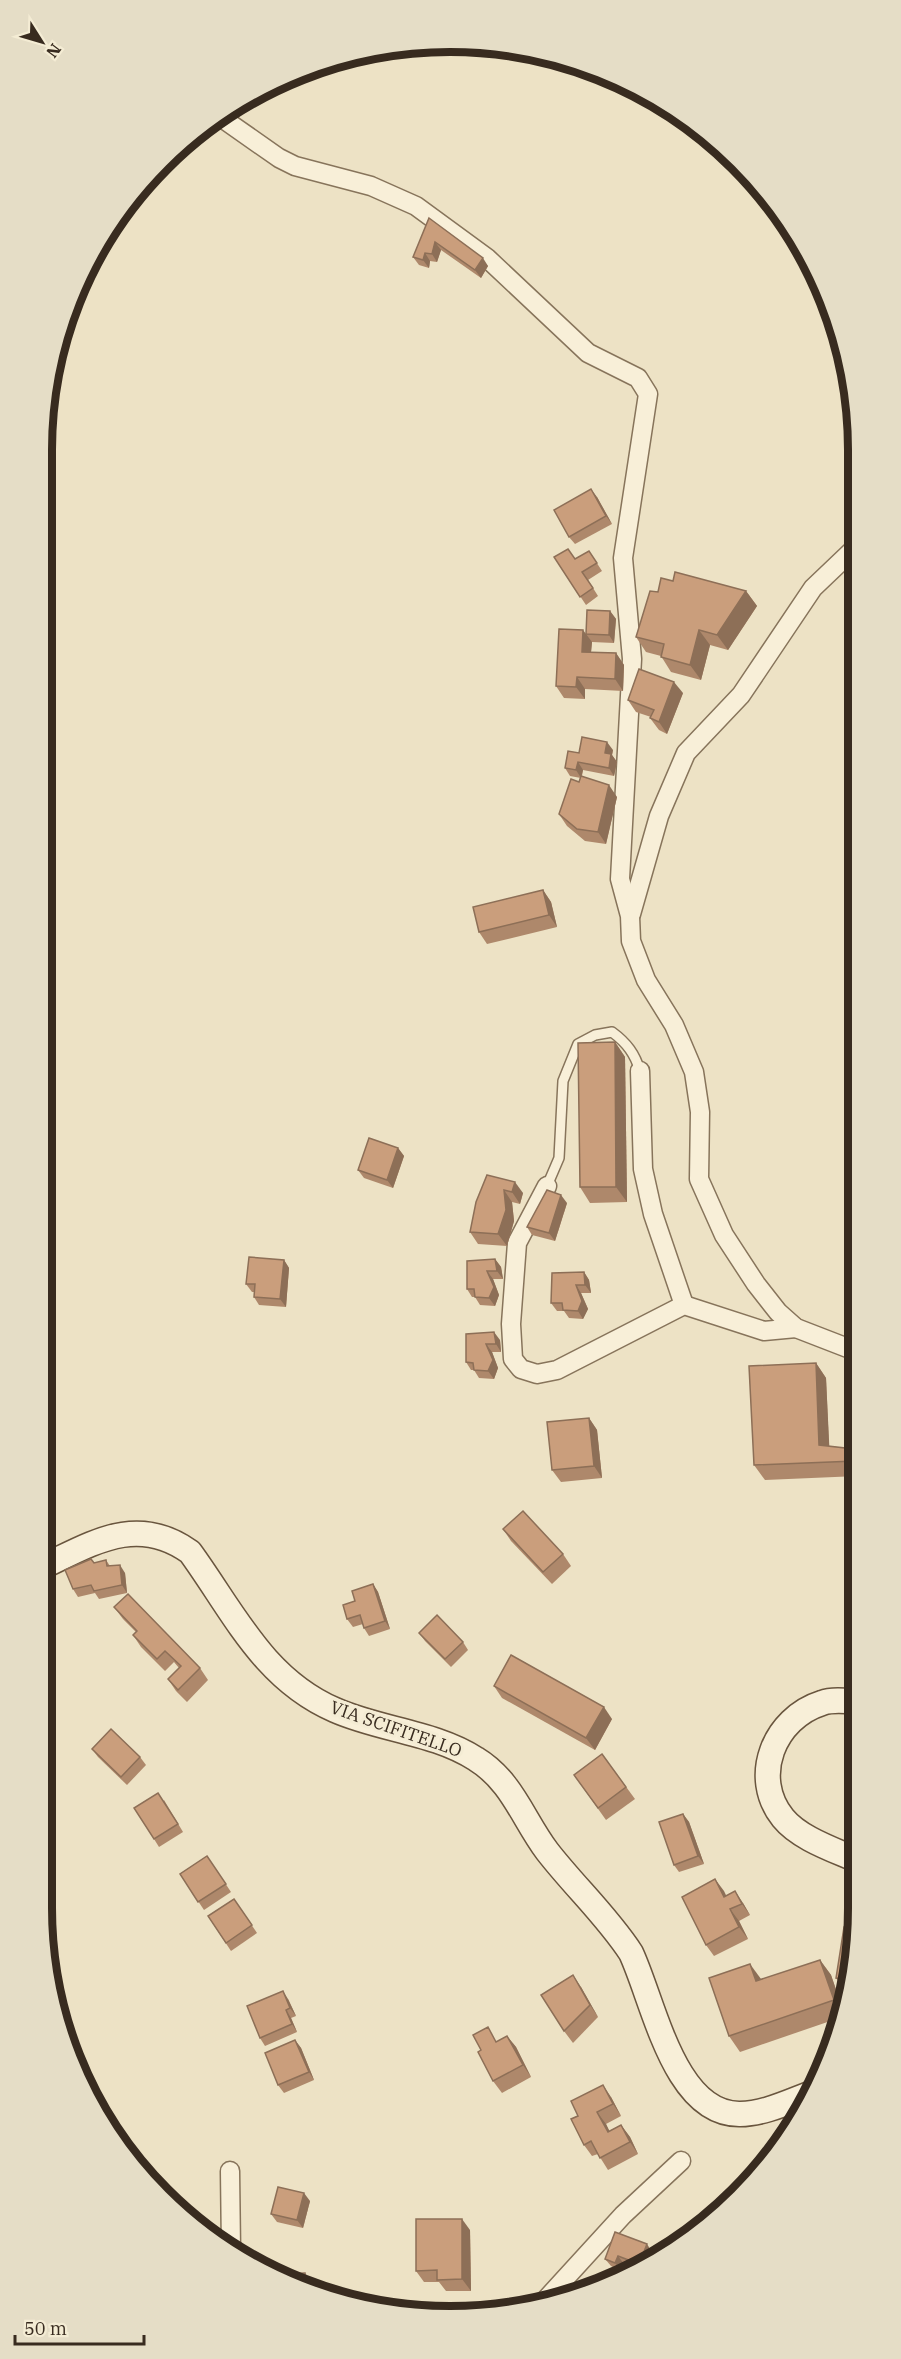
<svg xmlns="http://www.w3.org/2000/svg" width="901" height="2359" viewBox="0 0 901 2359" font-family="'IBM Plex Serif',serif">
	<rect width="100%" height="100%" fill="#ede2c5"/>
	<g fill="none" stroke-linecap="round" stroke-linejoin="round">
		<defs>
			<path id="lane" d="M 547,1186 L 559,1158 L 563,1081 L 578,1044 L 595,1035 L 612,1032 C 627,1043 635,1054 640,1071"/>
			<g id="street">
				<polyline points="219,116 279,158 295,166 371,186 416,206 487,258 588,353 638,378 648,394 623,558 632,659 620,879 630,916 631,941 646,980 674,1025 694,1072 700,1112 699,1179 724,1235 756,1284 778,1312 796,1328 858,1352"/>
				<polyline points="631,914 659,816 686,753 741,695 813,588 856,547"/>
				<polyline points="640,1071 643,1169 653,1214 684,1305"/>
				<polyline points="547,1186 517,1243 511,1324 513,1359 521,1369 537,1374 557,1370 684,1305 764,1331 796,1328"/>
				<polyline points="230,2171 231,2250"/>
				<polyline points="539,2307 623,2215 681,2161"/>
			</g>
			<g id="secondary">
				<path d="M 42,1567 C 93,1543 137,1514 190,1552 C 233,1611 263,1679 335,1710 C 380,1730 434,1732 476,1759 C 512,1781 523,1819 547,1851 C 574,1886 607,1916 631,1953 C 654,2002 674,2115 740,2114 C 765,2114 792,2100 815,2092"/>
				<path d="M 859,1702 C 847,1701 833,1699 822,1703 C 774,1718 750,1777 783,1818 C 800,1839 835,1850 859,1861"/>
			</g>
		</defs>
		<use href="#lane" stroke="#87745b" stroke-width="12"/>
		<use href="#street" stroke="#87745b" stroke-width="21"/>
		<use href="#secondary" stroke="#69553e" stroke-width="27"/>
		<use href="#lane" stroke="#f8efd8" stroke-width="9"/>
		<use href="#street" stroke="#f8efd8" stroke-width="18"/>
		<use href="#secondary" stroke="#f8efd8" stroke-width="24"/>
	</g>
	<g fill="#ae886b">
		<polygon points="429,218 488,266 481,278 441,250 437,262 430,261 429,268 419,265 413,257"/>
		<polygon points="597,497 612,524 575,544 569,537"/>
		<polygon points="589,551 602,571 588,580 598,596 586,605 554,557 575,559"/>
		<polygon points="673,581 746,591 757,606 728,650 710,645 701,680 671,672 661,656 646,652 636,637 658,592"/>
		<polygon points="610,611 616,619 614,643 592,642 591,652 616,653 624,665 623,691 585,689 585,699 564,698 556,686 586,634"/>
		<polygon points="683,693 667,734 659,730 650,718 651,717 636,712 628,700"/>
		<polygon points="613,750 612,755 617,762 614,776 583,770 582,776 617,797 606,844 585,841 567,826 559,814 581,778 570,776 565,768 579,753"/>
		<polygon points="543,890 551,902 557,927 487,944 479,932"/>
		<polygon points="615,1042 625,1057 627,1202 590,1203 580,1187"/>
		<polygon points="398,1148 404,1156 393,1188 364,1178 358,1170"/>
		<polygon points="487,1175 523,1193 520,1204 512,1202 514,1221 507,1246 478,1244 470,1232"/>
		<polygon points="567,1203 555,1241 532,1235 527,1227"/>
		<polygon points="495,1259 501,1267 503,1279 493,1279 499,1295 495,1306 480,1305 475,1297 472,1297 467,1289"/>
		<polygon points="284,1260 289,1268 286,1307 259,1305 254,1297 254,1292 252,1292 246,1284"/>
		<polygon points="584,1272 589,1280 591,1293 581,1293 588,1309 583,1319 569,1318 564,1311 557,1311 551,1303"/>
		<polygon points="466,1334 500,1340 501,1352 492,1352 498,1368 494,1379 479,1378 474,1370 471,1370 466,1362"/>
		<polygon points="816,1363 826,1378 829,1446 854,1449 858,1454 858,1476 765,1480 754,1465"/>
		<polygon points="589,1418 597,1430 602,1478 561,1482 552,1470"/>
		<polygon points="503,1529 563,1554 571,1566 552,1584 511,1541"/>
		<polygon points="106,1560 110,1566 125,1573 127,1593 99,1599 95,1593 78,1597 73,1589 94,1563"/>
		<polygon points="373,1584 378,1592 390,1629 369,1636 364,1628 363,1624 353,1627 347,1619"/>
		<polygon points="114,1607 200,1668 208,1680 187,1702 176,1691 168,1679 179,1668 174,1662 165,1671 141,1647 133,1635 136,1632 123,1619"/>
		<polygon points="419,1633 463,1642 468,1650 451,1667 425,1641"/>
		<polygon points="494,1686 612,1719 595,1750 502,1698"/>
		<polygon points="92,1749 140,1757 146,1765 127,1785 98,1757"/>
		<polygon points="602,1754 635,1799 606,1820 574,1775"/>
		<polygon points="164,1800 183,1832 159,1847 154,1839"/>
		<polygon points="683,1814 689,1822 704,1864 679,1872 674,1865"/>
		<polygon points="207,1856 231,1892 204,1910 180,1874"/>
		<polygon points="715,1879 726,1896 743,1903 750,1915 739,1921 748,1939 714,1956 706,1945"/>
		<polygon points="234,1899 257,1933 231,1951 208,1916"/>
		<polygon points="856,1929 848,1990 844,1990 836,1978"/>
		<polygon points="820,1960 831,1975 845,2016 740,2052 729,2036 761,1980"/>
		<polygon points="581,1987 598,2017 573,2043 564,2031"/>
		<polygon points="288,1999 296,2016 291,2018 297,2032 265,2046 260,2038"/>
		<polygon points="507,2036 516,2047 531,2077 502,2093 493,2081 498,2041"/>
		<polygon points="295,2040 301,2048 314,2080 284,2093 278,2085"/>
		<polygon points="611,2097 621,2116 606,2124 609,2131 621,2125 630,2137 638,2154 608,2170 598,2154 592,2156 584,2145 571,2119"/>
		<polygon points="310,2201 303,2228 277,2222 271,2214"/>
		<polygon points="470,2230 471,2291 446,2291 439,2282 424,2282 416,2271"/>
		<polygon points="615,2232 652,2252 648,2264 638,2269 624,2264 621,2271 611,2266 605,2259"/>
	</g>
	<g fill="#8d6f57">
		<polygon points="435,242 441,250 437,262 432,254"/>
		<polygon points="425,253 430,261 429,268 423,260"/>
		<polygon points="483,258 488,266 481,278 475,270"/>
		<polygon points="591,489 597,497 612,524 606,516"/>
		<polygon points="746,591 757,606 728,650 717,635"/>
		<polygon points="610,611 616,619 614,643 609,635"/>
		<polygon points="583,630 592,642 590,663 582,652"/>
		<polygon points="699,630 710,645 701,680 690,665"/>
		<polygon points="616,653 624,665 623,691 615,679"/>
		<polygon points="577,677 585,689 585,699 576,687"/>
		<polygon points="674,682 683,693 667,734 659,722"/>
		<polygon points="607,742 613,750 612,755 617,762 614,776 609,768 605,753"/>
		<polygon points="578,762 583,770 581,778 576,770"/>
		<polygon points="609,785 617,797 606,844 598,832"/>
		<polygon points="543,890 551,902 557,927 549,915"/>
		<polygon points="615,1042 625,1057 627,1202 616,1187"/>
		<polygon points="398,1148 404,1156 393,1188 387,1180"/>
		<polygon points="515,1182 523,1193 520,1204 512,1192"/>
		<polygon points="504,1190 512,1202 514,1221 507,1246 498,1234"/>
		<polygon points="561,1195 567,1203 555,1241 549,1233"/>
		<polygon points="495,1259 501,1267 503,1279 497,1271"/>
		<polygon points="284,1260 289,1268 286,1307 280,1299"/>
		<polygon points="487,1271 493,1279 499,1295 495,1306 489,1298"/>
		<polygon points="584,1272 589,1280 591,1293 585,1285"/>
		<polygon points="576,1285 581,1293 588,1309 583,1319 578,1311"/>
		<polygon points="494,1332 500,1340 501,1352 496,1344"/>
		<polygon points="486,1344 492,1352 498,1368 494,1379 488,1371"/>
		<polygon points="816,1363 826,1378 830,1461 819,1445"/>
		<polygon points="589,1418 597,1430 602,1478 594,1466"/>
		<polygon points="854,1449 858,1454 858,1466 855,1461"/>
		<polygon points="120,1565 125,1573 127,1593 122,1585"/>
		<polygon points="373,1584 378,1592 390,1629 385,1621"/>
		<polygon points="604,1707 612,1719 595,1750 586,1738"/>
		<polygon points="683,1814 689,1822 704,1864 698,1856"/>
		<polygon points="715,1879 724,1891 732,1908 724,1897"/>
		<polygon points="735,1891 743,1903 750,1915 742,1904"/>
		<polygon points="730,1909 739,1921 748,1939 739,1927"/>
		<polygon points="820,1960 831,1975 845,2016 834,2000"/>
		<polygon points="750,1964 761,1979 756,1981"/>
		<polygon points="573,1975 581,1987 598,2017 590,2005"/>
		<polygon points="283,1991 288,1999 296,2016 290,2008"/>
		<polygon points="286,2010 291,2018 297,2032 292,2024"/>
		<polygon points="507,2036 516,2047 531,2077 523,2065"/>
		<polygon points="295,2040 301,2048 314,2080 309,2072"/>
		<polygon points="603,2085 611,2097 621,2116 613,2104"/>
		<polygon points="597,2112 606,2124 616,2144 608,2132"/>
		<polygon points="621,2125 630,2137 638,2154 630,2142"/>
		<polygon points="304,2193 310,2201 303,2228 297,2220"/>
		<polygon points="462,2219 470,2230 471,2291 462,2279"/>
		<polygon points="647,2244 652,2252 648,2264 641,2267 639,2264"/>
		<polygon points="618,2256 624,2264 621,2271 615,2263"/>
		<polygon points="305,2273 313,2284 313,2293 305,2289"/>
	</g>
	<g fill="#ca9e7c" stroke="#8d6f57" stroke-width="1.5">
		<polygon points="429,218 483,258 475,270 435,242 432,254 425,253 423,260 413,257"/>
		<polygon points="591,489 606,516 569,537 554,510"/>
		<polygon points="568,549 575,559 589,551 597,563 582,572 593,588 580,597 554,557"/>
		<polygon points="675,572 746,591 717,635 699,630 690,665 661,657 664,644 636,637 650,591 658,592 661,578 673,581"/>
		<polygon points="587,610 610,611 609,635 586,634"/>
		<polygon points="559,629 583,630 582,652 616,653 615,679 577,677 576,687 556,686"/>
		<polygon points="639,669 674,682 659,722 650,718 654,710 628,700"/>
		<polygon points="582,737 607,742 605,753 611,754 609,768 578,762 576,770 565,768 568,751 579,753"/>
		<polygon points="581,776 609,785 598,832 577,829 559,814 571,779 579,782"/>
		<polygon points="543,890 549,915 479,932 473,907"/>
		<polygon points="615,1042 616,1187 580,1187 578,1043"/>
		<polygon points="369,1138 398,1148 387,1180 358,1170"/>
		<polygon points="487,1175 515,1182 512,1192 504,1190 506,1210 498,1234 470,1232 476,1202"/>
		<polygon points="547,1190 561,1195 549,1233 527,1227"/>
		<polygon points="249,1257 284,1260 280,1299 254,1297 255,1284 246,1284"/>
		<polygon points="495,1259 497,1271 487,1271 494,1287 489,1298 475,1297 474,1289 467,1289 467,1261"/>
		<polygon points="584,1272 585,1285 576,1285 582,1301 578,1311 563,1310 562,1303 551,1303 552,1273"/>
		<polygon points="494,1332 496,1344 486,1344 493,1360 488,1371 474,1370 473,1363 466,1362 466,1334"/>
		<polygon points="816,1363 819,1445 854,1449 855,1461 754,1465 749,1366"/>
		<polygon points="589,1418 594,1466 552,1470 547,1422"/>
		<polygon points="523,1511 563,1554 543,1572 503,1529"/>
		<polygon points="91,1559 94,1563 106,1560 107,1566 120,1565 122,1585 94,1591 91,1585 73,1589 65,1570"/>
		<polygon points="373,1584 385,1621 364,1628 360,1615 347,1619 343,1605 355,1601 352,1591"/>
		<polygon points="128,1594 200,1668 178,1690 168,1679 181,1666 165,1651 157,1659 133,1635 137,1631 114,1607"/>
		<polygon points="437,1615 463,1642 445,1659 419,1633"/>
		<polygon points="511,1655 604,1707 586,1738 494,1686"/>
		<polygon points="111,1729 140,1757 121,1777 92,1749"/>
		<polygon points="602,1754 626,1787 598,1808 574,1775"/>
		<polygon points="158,1793 178,1824 154,1839 134,1808"/>
		<polygon points="683,1814 698,1856 674,1865 659,1822"/>
		<polygon points="207,1856 226,1884 198,1902 180,1874"/>
		<polygon points="715,1879 724,1897 735,1891 742,1904 730,1909 739,1927 706,1945 682,1897"/>
		<polygon points="234,1899 252,1925 226,1943 208,1916"/>
		<polygon points="844,1927 856,1929 850,1980 836,1978"/>
		<polygon points="820,1960 834,2000 729,2036 709,1978 750,1964 756,1981"/>
		<polygon points="573,1975 590,2005 564,2031 541,1995"/>
		<polygon points="283,1991 290,2008 286,2010 292,2024 260,2038 247,2006"/>
		<polygon points="488,2027 496,2042 507,2036 523,2065 493,2081 478,2052 481,2050 473,2035"/>
		<polygon points="295,2040 309,2072 278,2085 265,2053"/>
		<polygon points="603,2085 613,2104 597,2112 608,2132 621,2125 630,2142 600,2158 591,2141 584,2145 571,2119 578,2116 571,2101"/>
		<polygon points="278,2187 304,2193 297,2220 271,2214"/>
		<polygon points="416,2219 462,2219 462,2279 437,2280 437,2270 416,2271"/>
		<polygon points="615,2232 647,2244 639,2264 618,2256 615,2263 605,2259"/>
		<polygon points="305,2273 305,2289 273,2274"/>
	</g>
	<g text-anchor="middle" stroke-width="6" stroke-linejoin="round" paint-order="stroke">
		<g font-size="18" fill="#382b1f" stroke="#f4ecd4">
			<text transform="translate(396 1729) rotate(19)" y="6">VIA SCIFITELLO</text>
		</g>
	</g>
	<path d="M0 0H901V2359H0ZM450 52H450A398 398 0 0 1 848 450V1908A398 398 0 0 1 450 2306H450A398 398 0 0 1 52 1908V450A398 398 0 0 1 450 52Z" fill="#e5ddc6" fill-rule="evenodd"/>
	<path fill="none" stroke="#382b1f" stroke-width="8" d="M450 52H450A398 398 0 0 1 848 450V1908A398 398 0 0 1 450 2306H450A398 398 0 0 1 52 1908V450A398 398 0 0 1 450 52Z"/>
	<g transform="translate(42 42) rotate(127)" stroke="#f4ecd4" stroke-width="4.5" paint-order="stroke">
	<path d="M0-4.5L10 22L0 15L-10 22Z" fill="#382b1f"/>
	<text y="-9" font-size="16" font-weight="bold" text-anchor="middle" fill="#382b1f">N</text>
	</g>
	<path d="M15 2335v9h129v-9" fill="none" stroke="#382b1f" stroke-width="3"/>
	<text x="24" y="2335" font-size="18" fill="#382b1f" stroke="#f4ecd4" stroke-width="4.5" paint-order="stroke">50 m</text>
</svg>
